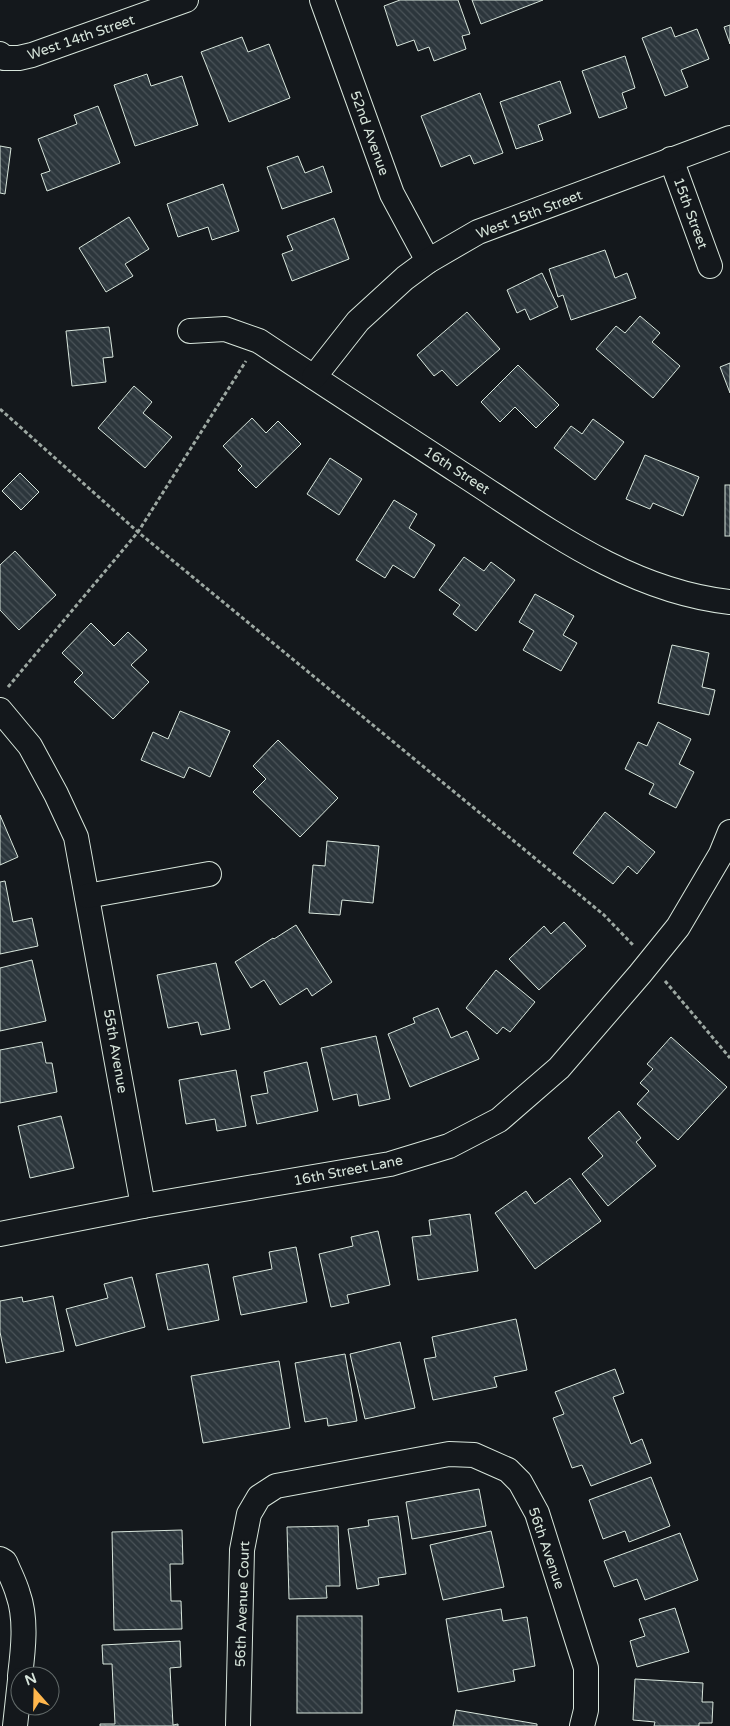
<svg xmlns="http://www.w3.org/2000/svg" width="730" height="1726" viewBox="0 0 730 1726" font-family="'Varela Round',sans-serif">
	<defs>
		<pattern id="building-back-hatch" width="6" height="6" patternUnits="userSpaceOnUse" patternTransform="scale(1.25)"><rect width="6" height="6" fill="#2c363c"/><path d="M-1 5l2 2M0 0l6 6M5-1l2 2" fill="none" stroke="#4a5358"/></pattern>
	</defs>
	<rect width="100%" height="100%" fill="#14181c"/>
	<g fill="url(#building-back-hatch)" stroke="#d8e6dc">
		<polygon points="400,0 458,0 470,34 462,36 466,49 434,61 429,47 418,51 414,40 397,46 384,6"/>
		<polygon points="472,0 543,0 481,24"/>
		<polygon points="730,25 730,44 724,27"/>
		<polygon points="671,27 675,37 697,29 709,59 681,70 688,87 665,96 642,38"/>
		<polygon points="242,37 248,52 269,44 290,98 229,122 201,52"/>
		<polygon points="625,56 635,88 622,93 627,108 599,118 582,71"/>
		<polygon points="147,74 151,86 182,76 198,125 135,146 114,85"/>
		<polygon points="560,81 571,113 538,125 543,140 516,149 500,102"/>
		<polygon points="480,93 503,153 474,164 470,155 441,167 421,116"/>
		<polygon points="98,106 120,163 47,191 41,174 50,171 38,139 77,124 74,115"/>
		<polygon points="0,146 11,148 5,194 0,193"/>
		<polygon points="298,156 305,173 323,166 332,192 282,209 267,167"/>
		<polygon points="223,184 239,231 212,240 208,227 178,237 167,204"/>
		<polygon points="129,217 149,249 125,264 133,276 106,292 79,248"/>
		<polygon points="334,218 349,259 292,281 282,254 293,250 287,236"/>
		<polygon points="605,250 615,278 627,273 636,298 571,320 563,295 558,297 549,269"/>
		<polygon points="542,273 558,307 530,320 525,309 517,313 507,290"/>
		<polygon points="467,312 500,349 457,386 442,370 434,376 417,355"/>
		<polygon points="640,316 660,333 652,342 680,366 653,398 596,349 616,326 625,333"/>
		<polygon points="109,327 113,357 103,358 106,382 72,386 66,331"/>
		<polygon points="730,363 730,393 720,367"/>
		<polygon points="518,365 559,405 536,428 515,407 500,422 481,402"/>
		<polygon points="134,386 152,402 143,413 172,437 145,468 98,428"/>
		<polygon points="252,418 266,433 278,421 301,444 256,488 238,470 242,466 223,446"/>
		<polygon points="593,419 624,442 595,480 554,448 571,426 582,434"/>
		<polygon points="645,455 699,477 683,516 653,503 650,509 626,499"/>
		<polygon points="330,458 362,479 339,515 307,494"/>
		<polygon points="20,473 39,492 21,510 2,491"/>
		<rect x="725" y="485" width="5" height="51"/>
		<polygon points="394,500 417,514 409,528 435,545 414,578 393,565 385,578 356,560"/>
		<polygon points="15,551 56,595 19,630 0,610 0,565"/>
		<polygon points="464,557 484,571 491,562 515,580 476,631 453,614 460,605 439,590"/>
		<polygon points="535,594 574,616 563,635 577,643 561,671 523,650 534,631 519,622"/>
		<polygon points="91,623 114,646 128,632 147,650 131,665 149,682 113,719 74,682 83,673 62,653"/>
		<polygon points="672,645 709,653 702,687 715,690 709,715 658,703"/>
		<polygon points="180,711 230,731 210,777 189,767 184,778 141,760 153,732 168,739"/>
		<polygon points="658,722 691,739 679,764 694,772 676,808 649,794 654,784 625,769 638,742 647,746"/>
		<polygon points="278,740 338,798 300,837 253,792 266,779 253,766"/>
		<polygon points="605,812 655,852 637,874 628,866 613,884 573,853"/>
		<polygon points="0,815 18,857 0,865"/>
		<polygon points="327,841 379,846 373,903 342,900 340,915 309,913 313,865 325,866"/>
		<polygon points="5,881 13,922 32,918 38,946 0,954 0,882"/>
		<polygon points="564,922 586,946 539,990 509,959 544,926 551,934"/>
		<polygon points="296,925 332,982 312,996 307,988 280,1005 264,980 251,988 235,962 273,938 274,939"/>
		<polygon points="32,960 46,1021 0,1031 0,968"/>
		<polygon points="216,963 230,1029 201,1035 198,1022 168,1028 157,975"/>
		<polygon points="496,970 535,1002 510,1032 503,1027 497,1034 466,1008"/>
		<polygon points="438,1008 451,1038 467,1031 479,1059 410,1087 388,1034 415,1023 413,1018"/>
		<polygon points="376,1036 390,1099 359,1106 357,1094 333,1100 321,1048"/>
		<polygon points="671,1037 727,1087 678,1140 637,1104 649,1091 640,1083 653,1069 647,1064"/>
		<polygon points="42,1042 46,1063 52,1063 57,1092 0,1103 0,1050"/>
		<polygon points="307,1062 318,1111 257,1124 251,1096 268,1093 264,1072"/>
		<polygon points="236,1070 246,1126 217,1131 215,1119 186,1124 179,1080"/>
		<polygon points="619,1111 641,1138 636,1142 656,1166 608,1206 582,1174 603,1156 588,1138"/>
		<polygon points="61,1116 74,1168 30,1178 18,1126"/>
		<polygon points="570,1178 601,1221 535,1269 495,1213 526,1191 535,1204"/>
		<polygon points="470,1214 478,1271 418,1280 412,1237 431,1235 429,1220"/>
		<polygon points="378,1231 390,1285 347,1295 349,1303 331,1307 319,1254 353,1246 351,1237"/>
		<polygon points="296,1247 307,1302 241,1315 233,1277 272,1269 269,1252"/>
		<polygon points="208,1264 219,1320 168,1330 156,1274"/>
		<polygon points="132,1277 145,1327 76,1346 66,1309 108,1298 104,1284"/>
		<polygon points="53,1296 64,1351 6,1363 0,1332 0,1301 22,1297 23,1302"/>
		<polygon points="516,1319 527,1370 494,1377 497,1387 433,1400 424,1359 436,1357 432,1337"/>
		<polygon points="400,1342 415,1408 365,1419 350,1354"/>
		<polygon points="345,1354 357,1421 328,1426 327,1418 305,1422 295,1363"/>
		<polygon points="279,1361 290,1428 203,1443 191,1376"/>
		<polygon points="615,1369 624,1393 613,1397 631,1444 642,1439 651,1463 591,1486 582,1465 572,1468 553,1418 564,1414 555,1392"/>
		<polygon points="651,1477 670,1526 629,1542 625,1531 603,1539 589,1500"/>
		<polygon points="479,1489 486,1526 412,1539 406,1502"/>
		<polygon points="398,1516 406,1574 378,1578 379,1585 357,1589 348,1529 369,1526 368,1520"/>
		<polygon points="338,1526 340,1586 326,1586 327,1598 289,1599 287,1527"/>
		<polygon points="182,1530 183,1564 170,1564 171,1601 181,1601 182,1629 114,1630 112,1532"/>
		<polygon points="491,1531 504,1587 443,1600 430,1545"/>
		<polygon points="680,1533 698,1580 645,1600 637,1579 614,1587 604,1561"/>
		<polygon points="675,1608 689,1652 637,1667 630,1641 645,1636 639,1619"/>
		<polygon points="501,1609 503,1621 527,1617 535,1666 513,1670 515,1681 458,1692 446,1619"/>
		<rect x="297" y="1616" width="65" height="97"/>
		<polygon points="180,1641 181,1667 170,1668 173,1725 178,1724 178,1726 100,1726 100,1724 115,1724 112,1664 103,1664 102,1645"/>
		<polygon points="635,1679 703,1683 702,1702 713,1702 712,1723 699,1723 699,1726 654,1726 655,1722 633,1720"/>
		<polygon points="456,1710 537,1724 537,1726 453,1726"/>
	</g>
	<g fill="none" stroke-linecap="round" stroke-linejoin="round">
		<defs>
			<g id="minor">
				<polyline points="322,0 392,194 428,261"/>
				<polyline points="0,54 4,58 19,58 32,55 186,0"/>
				<polyline points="671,159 710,266"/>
				<path d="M 190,331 L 225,329 L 259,341 C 325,385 392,428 459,472 C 543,526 627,591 730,602"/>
				<polyline points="314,377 358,321 405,278 428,261 478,232 730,138"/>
				<polyline points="0,710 30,746 56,794 76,837 143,1206"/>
				<polyline points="87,896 209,874"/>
				<polyline points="0,1234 143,1206 390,1164 449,1146 499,1120 559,1068 640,974 678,927 721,854 730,832"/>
				<path d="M 0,1559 L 5,1562 C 9,1572 15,1583 18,1594 C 27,1619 23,1651 20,1676"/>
				<polyline points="15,1726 20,1680"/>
				<polyline points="238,1726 242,1550 249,1514 259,1497 276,1486 449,1454 474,1455 508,1470 520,1482 537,1513 586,1668 586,1710 582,1726"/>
			</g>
		</defs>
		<use href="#minor" stroke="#d8e6dc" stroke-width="26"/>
		<g stroke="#9da8a2" stroke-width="3" stroke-dasharray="4 2.5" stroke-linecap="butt">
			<polyline points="0,409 138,532 604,915 633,945"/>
			<polyline points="8,687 138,532 246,361"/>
			<polyline points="665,981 730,1058"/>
		</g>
		<use href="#minor" stroke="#14181c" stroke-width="24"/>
	</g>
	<g text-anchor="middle" stroke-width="4" stroke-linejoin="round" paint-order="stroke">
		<g font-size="14" fill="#d8e6dc" stroke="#14181c">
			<text transform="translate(81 37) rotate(-19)" y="5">West 14th Street</text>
			<text transform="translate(370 133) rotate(70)" y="5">52nd Avenue</text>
			<text transform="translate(691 213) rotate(70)" y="5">15th Street</text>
			<text transform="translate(529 214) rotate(-21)" y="5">West 15th Street</text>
			<text transform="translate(457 470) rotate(33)" y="5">16th Street</text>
			<text transform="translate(116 1051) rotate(80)" y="5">55th Avenue</text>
			<text transform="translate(348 1170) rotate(-11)" y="5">16th Street Lane</text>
			<text transform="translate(547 1548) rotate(71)" y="5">56th Avenue</text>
			<text transform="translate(242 1604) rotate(-88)" y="5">56th Avenue Court</text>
		</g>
	</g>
	<g transform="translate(35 1691) rotate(340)"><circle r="24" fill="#14181c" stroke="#626a69"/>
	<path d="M0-4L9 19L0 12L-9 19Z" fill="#ffb74d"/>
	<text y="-8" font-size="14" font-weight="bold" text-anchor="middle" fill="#d8e6dc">N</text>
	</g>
</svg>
